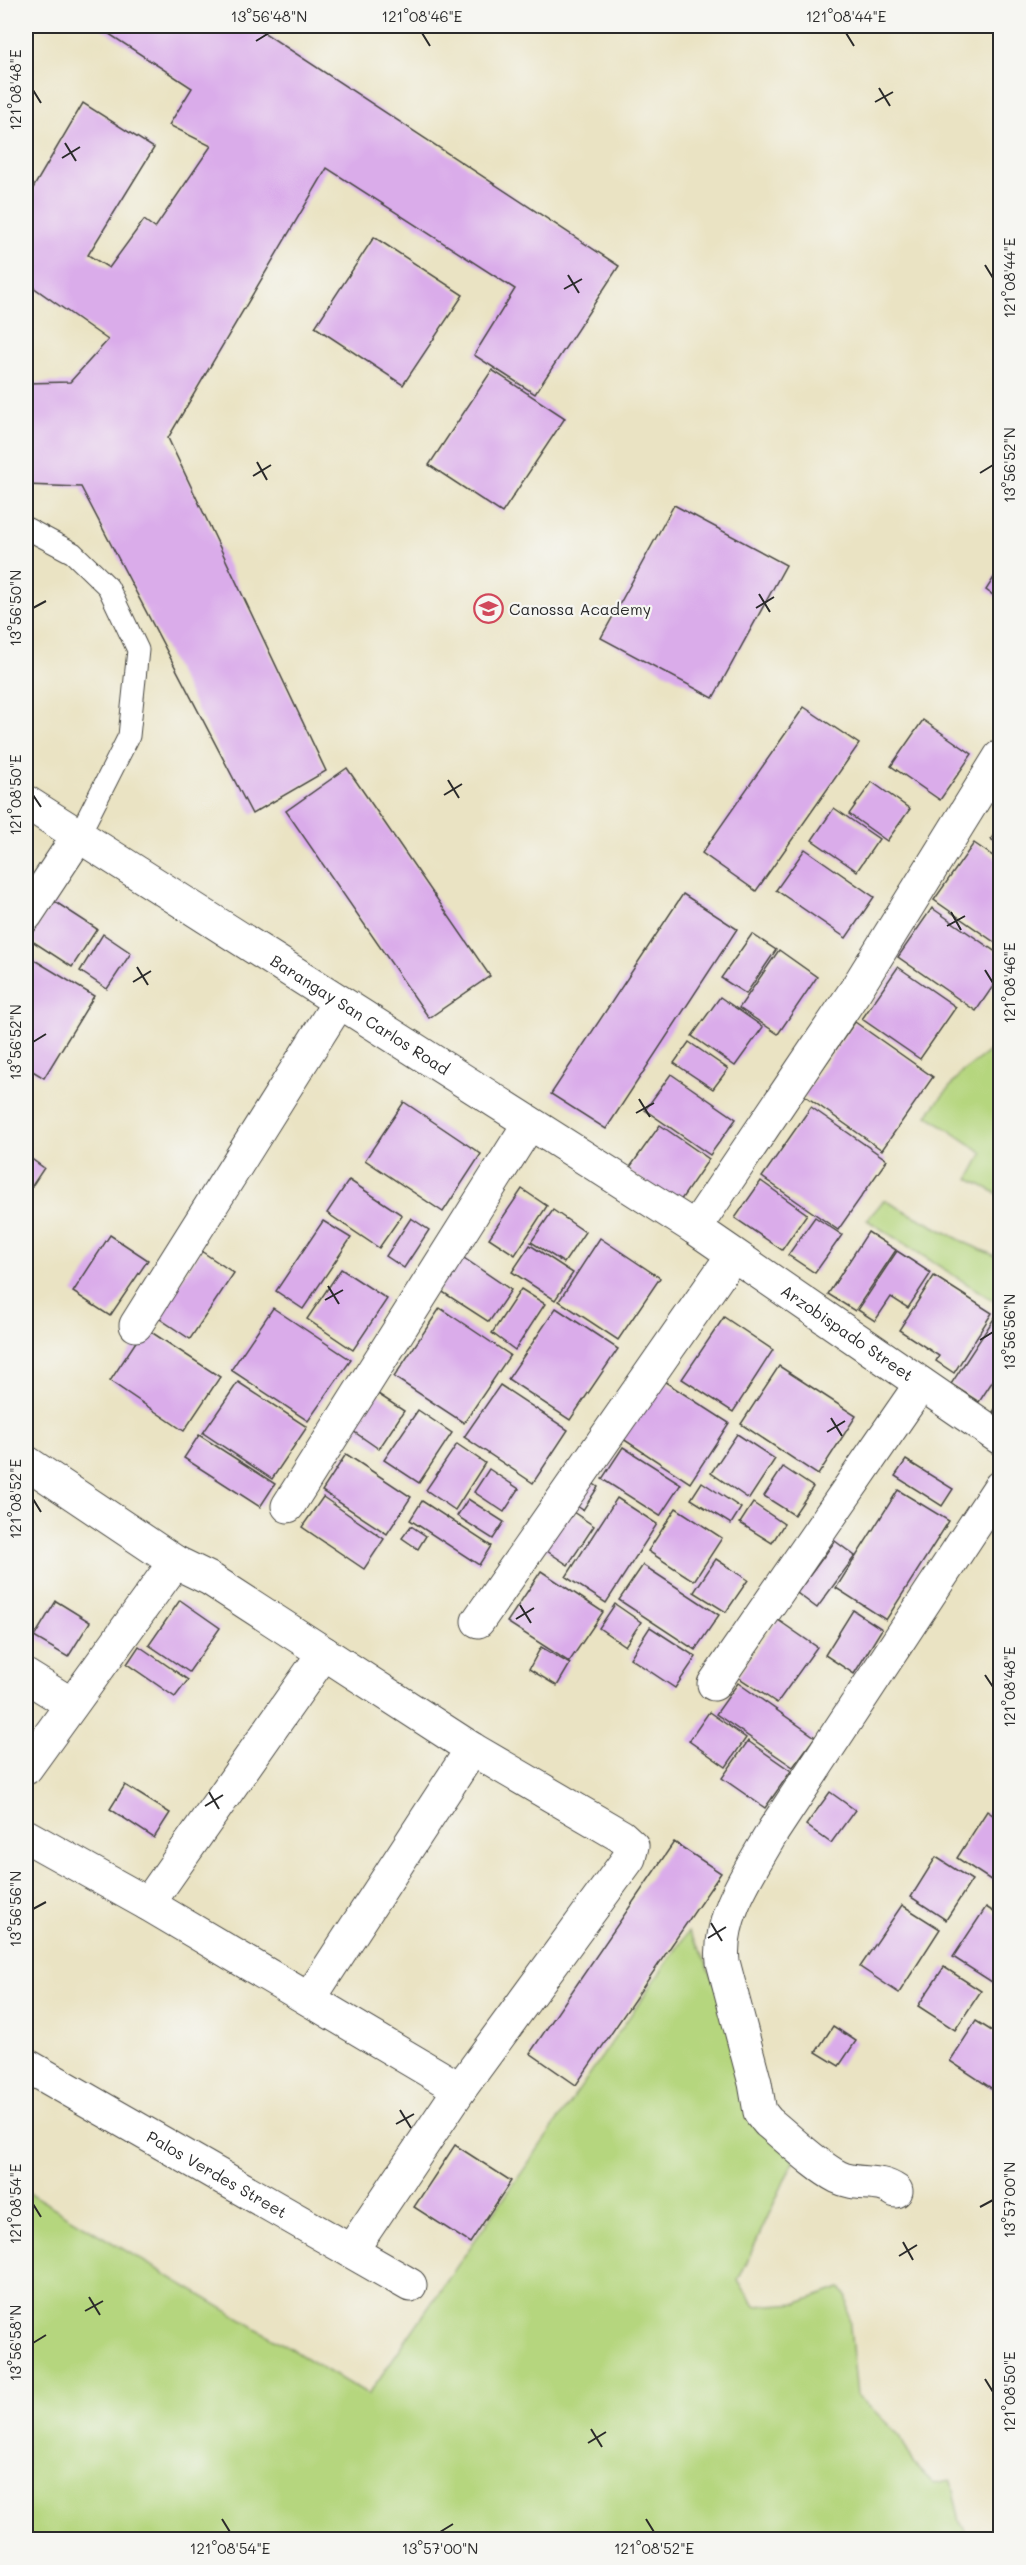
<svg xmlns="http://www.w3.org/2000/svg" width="1026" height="2565" viewBox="0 0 1026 2565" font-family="Mali,sans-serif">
	<rect width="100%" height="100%" fill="#f6f6f2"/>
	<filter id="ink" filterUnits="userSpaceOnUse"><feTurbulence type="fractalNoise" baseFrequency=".0167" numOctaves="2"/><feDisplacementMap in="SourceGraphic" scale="12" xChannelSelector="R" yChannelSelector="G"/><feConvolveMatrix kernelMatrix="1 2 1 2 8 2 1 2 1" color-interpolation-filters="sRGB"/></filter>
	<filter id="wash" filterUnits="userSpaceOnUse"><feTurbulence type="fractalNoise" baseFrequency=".008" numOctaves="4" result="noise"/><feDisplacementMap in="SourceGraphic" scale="24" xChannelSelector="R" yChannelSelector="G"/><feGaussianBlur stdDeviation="1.35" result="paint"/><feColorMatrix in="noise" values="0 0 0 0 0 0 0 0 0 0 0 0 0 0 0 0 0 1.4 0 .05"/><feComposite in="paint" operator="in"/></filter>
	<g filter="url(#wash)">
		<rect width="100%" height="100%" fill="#eae3c3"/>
		<g fill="#b5d67e" stroke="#708054" stroke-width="1.5">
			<polygon points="1000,1043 1000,1195 969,1179 983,1153 927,1115 962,1072"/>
			<polygon points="884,1200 968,1244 1000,1258 1000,1305 867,1220"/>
			<polygon points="688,1932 702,1953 794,2160 738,2281 755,2306 798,2303 840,2288 847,2298 857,2395 900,2436 915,2465 934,2484 951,2481 960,2522 970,2539 40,2540 37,2537 26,2540 26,2191 368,2395"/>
		</g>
		<g id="blocks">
			<g fill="#daacea">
				<polygon points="97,26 254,26 619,266 535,394 474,355 515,289 327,168 168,438 326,771 252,814 81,487 26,485 26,383 70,382 108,340 26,282 26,200 83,103 154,148 88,255 109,268 144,220 155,228 211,146 169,125 192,88"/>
				<polygon points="374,237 463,295 403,385 315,327"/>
				<polygon points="492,370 565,418 502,513 429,465"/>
				<polygon points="674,505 786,565 713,698 601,638"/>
				<polygon points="1000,568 1000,600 986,590"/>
				<polygon points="804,707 859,744 756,891 702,853"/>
				<polygon points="923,720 972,754 940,800 891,766"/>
				<polygon points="347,768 490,976 429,1018 286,811"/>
				<polygon points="872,782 910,809 887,841 849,814"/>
				<polygon points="834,808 879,839 857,871 812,840"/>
				<polygon points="1000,825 1000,846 991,839"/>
				<polygon points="974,843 1000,861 1000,946 934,900"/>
				<polygon points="805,849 874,897 846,938 776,890"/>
				<polygon points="683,894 737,929 606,1129 551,1094"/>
				<polygon points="54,901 97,929 72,967 29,939"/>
				<polygon points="932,908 1000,955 1000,976 976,1011 898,957"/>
				<polygon points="103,934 131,953 107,989 80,971"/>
				<polygon points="752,934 776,950 746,994 721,978"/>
				<polygon points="779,950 817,977 778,1034 739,1008"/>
				<polygon points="26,955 94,996 44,1078 26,1067"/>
				<polygon points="898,967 956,1007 920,1059 862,1019"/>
				<polygon points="720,997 763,1027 735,1066 692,1036"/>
				<polygon points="855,1022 933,1077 882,1150 804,1095"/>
				<polygon points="689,1042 728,1069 713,1089 674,1063"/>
				<polygon points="671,1074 736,1119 710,1155 645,1110"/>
				<polygon points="404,1102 481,1154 443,1212 365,1160"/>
				<polygon points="811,1107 887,1160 838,1230 762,1177"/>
				<polygon points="660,1125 709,1159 678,1204 628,1170"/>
				<polygon points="26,1155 44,1168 26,1195"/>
				<polygon points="349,1180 402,1215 379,1248 327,1213"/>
				<polygon points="761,1181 807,1214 782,1250 735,1218"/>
				<polygon points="522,1189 547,1206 515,1255 489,1238"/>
				<polygon points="553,1210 585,1232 564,1263 531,1242"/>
				<polygon points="815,1217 842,1235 815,1273 788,1255"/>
				<polygon points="411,1218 429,1230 404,1268 386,1256"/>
				<polygon points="323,1221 351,1238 303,1309 276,1291"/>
				<polygon points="868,1232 896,1250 855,1311 828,1294"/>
				<polygon points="110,1235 148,1260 110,1316 73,1292"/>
				<polygon points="600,1238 660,1278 618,1340 559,1301"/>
				<polygon points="530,1245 573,1273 555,1300 512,1272"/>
				<polygon points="201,1251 234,1273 190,1339 157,1317"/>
				<polygon points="897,1251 931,1273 908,1308 891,1297 875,1321 858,1310"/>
				<polygon points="461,1256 511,1290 489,1322 438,1289"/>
				<polygon points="341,1269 387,1299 353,1350 307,1319"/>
				<polygon points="934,1276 992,1313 954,1373 936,1361 939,1356 899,1330"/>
				<polygon points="521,1289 545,1304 515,1350 492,1333"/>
				<polygon points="273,1308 351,1360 308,1421 231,1370"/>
				<polygon points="440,1308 510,1355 464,1423 394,1377"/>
				<polygon points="556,1308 618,1349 570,1420 508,1379"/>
				<polygon points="997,1314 1000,1316 1000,1370 979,1402 951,1384"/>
				<polygon points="724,1317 773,1350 733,1412 682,1379"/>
				<polygon points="145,1328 220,1377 184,1431 110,1381"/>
				<polygon points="779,1366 856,1416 818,1475 741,1424"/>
				<polygon points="1000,1375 1000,1391 993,1386"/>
				<polygon points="656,1376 729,1423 690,1483 617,1435"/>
				<polygon points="238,1382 307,1427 272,1479 203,1433"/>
				<polygon points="500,1385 568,1430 533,1483 464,1437"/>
				<polygon points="378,1394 404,1411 379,1449 353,1431"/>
				<polygon points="1000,1401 1000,1417 993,1412"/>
				<polygon points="418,1410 452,1433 419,1483 384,1460"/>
				<polygon points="737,1434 775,1459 749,1499 711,1473"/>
				<polygon points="199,1435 275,1484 260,1507 184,1458"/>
				<polygon points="457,1444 485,1463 455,1510 426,1490"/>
				<polygon points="623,1447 681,1484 660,1516 602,1479"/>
				<polygon points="346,1454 411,1497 387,1534 322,1491"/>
				<polygon points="906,1460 953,1489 942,1506 895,1476"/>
				<polygon points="783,1467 813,1487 794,1515 764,1496"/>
				<polygon points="489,1469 519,1489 504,1512 474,1492"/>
				<polygon points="586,1479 598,1487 583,1510 571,1502"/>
				<polygon points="702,1482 741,1508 731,1524 691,1499"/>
				<polygon points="898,1490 949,1521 886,1620 836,1588"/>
				<polygon points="323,1497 384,1539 364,1569 302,1527"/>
				<polygon points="617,1498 657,1524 606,1603 566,1577"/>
				<polygon points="468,1499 504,1522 493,1539 457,1516"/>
				<polygon points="422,1501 491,1546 479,1565 410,1520"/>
				<polygon points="1000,1502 1000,1534 986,1525"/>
				<polygon points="753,1503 784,1524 772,1543 740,1523"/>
				<polygon points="567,1508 594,1526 568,1565 541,1547"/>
				<polygon points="676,1508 722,1538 694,1581 648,1551"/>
				<polygon points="411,1526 426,1536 418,1549 402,1538"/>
				<polygon points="835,1541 855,1556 817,1608 797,1593"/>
				<polygon points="716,1559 748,1580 726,1612 694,1592"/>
				<polygon points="643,1565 719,1615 695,1650 619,1600"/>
				<polygon points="541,1571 603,1612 569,1662 507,1622"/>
				<polygon points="180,1600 220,1628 189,1672 149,1645"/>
				<polygon points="56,1601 90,1622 68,1657 34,1637"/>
				<polygon points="615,1604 641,1622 625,1646 599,1628"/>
				<polygon points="853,1610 882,1629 854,1674 825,1655"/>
				<polygon points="778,1620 817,1647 777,1703 738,1677"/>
				<polygon points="650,1627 696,1657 675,1688 630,1658"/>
				<polygon points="139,1646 188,1680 175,1697 127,1664"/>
				<polygon points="541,1647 570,1664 557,1686 529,1669"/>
				<polygon points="738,1683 815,1737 793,1767 716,1714"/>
				<polygon points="709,1712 746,1738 726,1767 689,1741"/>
				<polygon points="748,1741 791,1771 765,1808 722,1778"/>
				<polygon points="125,1785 170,1813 154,1838 110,1809"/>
				<polygon points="830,1792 855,1810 831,1843 806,1825"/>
				<polygon points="987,1811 1000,1820 1000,1886 957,1858"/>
				<polygon points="674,1842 721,1873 576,2085 530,2053"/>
				<polygon points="936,1857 972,1880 946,1920 911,1897"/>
				<polygon points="902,1905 940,1929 899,1993 860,1967"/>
				<polygon points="986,1907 1000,1916 1000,1976 995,1984 953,1957"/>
				<polygon points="944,1967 981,1991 955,2030 918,2006"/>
				<polygon points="976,2021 1000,2036 1000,2080 994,2090 950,2061"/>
				<polygon points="833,2026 856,2041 839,2066 816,2052"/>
				<polygon points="455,2145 511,2181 470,2243 414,2207"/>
			</g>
		</g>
	</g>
	<g filter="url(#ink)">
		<use href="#blocks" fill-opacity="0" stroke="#484742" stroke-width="1.5"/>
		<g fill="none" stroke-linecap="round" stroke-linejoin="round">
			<defs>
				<polyline id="service" points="26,528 73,553 108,587 138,650 129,736 79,835"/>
				<g id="minor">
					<path id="s1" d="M 26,802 L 695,1228 L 1000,1438"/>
					<polyline points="26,915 79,835"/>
					<polyline points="695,1228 855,991 1000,757"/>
					<polyline points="136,1325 339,1002"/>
					<polyline points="26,1462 175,1562 210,1579 472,1749 621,1836 632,1846 629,1858 460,2089 351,2251"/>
					<polyline points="288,1506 529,1124"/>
					<polyline points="478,1621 733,1255"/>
					<polyline points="26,1676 71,1704"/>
					<polyline points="714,1684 921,1384"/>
					<polyline points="26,1768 175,1562"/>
					<polyline points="26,1836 148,1904 460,2089"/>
					<polyline points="148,1904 324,1653"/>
					<polyline points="309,1999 472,1749"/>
					<path id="s2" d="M 26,2065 L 410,2285"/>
					<path d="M 896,2191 C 878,2178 858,2187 838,2177 C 816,2166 788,2138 768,2122 L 760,2112 L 755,2083 L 723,1962 C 718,1915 751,1870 773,1831 L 1000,1487"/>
				</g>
			</defs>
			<use href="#service" stroke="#484742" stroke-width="23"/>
			<use href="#minor" stroke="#484742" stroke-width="35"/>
			<use href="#service" stroke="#fff" stroke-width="21"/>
			<use href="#minor" stroke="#fff" stroke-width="33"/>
		</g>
	</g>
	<path fill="none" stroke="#2b2b2b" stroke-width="2" d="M 422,33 L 430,46M 846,33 L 854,46M 256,41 L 269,33M 879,88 L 890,106M 33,90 L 41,103M 875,102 L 893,92M 65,143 L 76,161M 62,158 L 80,147M 985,265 L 993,278M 568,275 L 579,293M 564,289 L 582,279M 257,462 L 267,480M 980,473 L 993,465M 253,476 L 271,465M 759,594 L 770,612M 33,608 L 46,601M 756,608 L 774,597M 448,780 L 459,798M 33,795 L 41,807M 444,795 L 462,784M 951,912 L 961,930M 947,926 L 965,916M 137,967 L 148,985M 985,970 L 993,983M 133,982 L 151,971M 33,1042 L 46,1034M 639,1099 L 650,1117M 636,1113 L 654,1103M 328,1286 L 339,1304M 325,1300 L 343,1290M 980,1340 L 993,1332M 831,1418 L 842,1436M 827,1432 L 845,1421M 33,1499 L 41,1512M 520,1605 L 531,1623M 516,1619 L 534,1608M 985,1675 L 993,1687M 209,1792 L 219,1809M 205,1806 L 223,1795M 33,1909 L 46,1902M 711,1923 L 722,1941M 708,1938 L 726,1927M 400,2110 L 411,2128M 396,2124 L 414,2114M 33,2204 L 41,2217M 980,2207 L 993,2200M 903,2242 L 913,2260M 899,2256 L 917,2245M 89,2297 L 100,2315M 85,2311 L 103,2301M 33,2343 L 46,2335M 985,2379 L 993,2392M 591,2429 L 602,2447M 588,2443 L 606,2432M 222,2519 L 230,2532M 646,2519 L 654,2532M 440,2532 L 453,2524"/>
	<defs>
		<symbol id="school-ring" viewBox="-11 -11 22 22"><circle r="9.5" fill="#f6f6f2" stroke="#d1495b" stroke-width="1.5"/><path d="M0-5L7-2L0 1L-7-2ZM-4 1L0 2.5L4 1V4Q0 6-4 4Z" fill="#d1495b"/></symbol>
	</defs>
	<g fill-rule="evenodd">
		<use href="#school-ring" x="472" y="592" width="33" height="33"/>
	</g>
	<g text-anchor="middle" stroke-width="4.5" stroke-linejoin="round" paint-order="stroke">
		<g font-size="16" fill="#2b2b2b" stroke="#f6f6f2" text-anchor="start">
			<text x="509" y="615">Canossa Academy</text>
		</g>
		<g font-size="16" fill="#2b2b2b" stroke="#f6f6f2">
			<text dy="6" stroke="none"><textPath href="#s1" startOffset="396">Barangay San Carlos Road</textPath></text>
			<text dy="6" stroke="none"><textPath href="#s1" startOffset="978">Arzobispado Street</textPath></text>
			<text dy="6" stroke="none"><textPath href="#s2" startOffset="220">Palos Verdes Street</textPath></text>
		</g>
	</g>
	<rect width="1026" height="2565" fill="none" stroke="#f6f6f2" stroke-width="66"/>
	<rect x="33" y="33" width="960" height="2499" fill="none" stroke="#2b2b2b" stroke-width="2"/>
	<g font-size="15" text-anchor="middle" fill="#2b2b2b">
		<text x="269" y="22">13°56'48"N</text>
		<text x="422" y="22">121°08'46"E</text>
		<text x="846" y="22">121°08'44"E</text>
		<text transform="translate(16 90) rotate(-90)" y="5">121°08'48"E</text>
		<text transform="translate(1010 278) rotate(-90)" y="5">121°08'44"E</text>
		<text transform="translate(1010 465) rotate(-90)" y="5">13°56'52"N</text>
		<text transform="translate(16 608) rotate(-90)" y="5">13°56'50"N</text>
		<text transform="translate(16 795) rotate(-90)" y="5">121°08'50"E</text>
		<text transform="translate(1010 983) rotate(-90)" y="5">121°08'46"E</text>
		<text transform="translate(16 1042) rotate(-90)" y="5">13°56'52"N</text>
		<text transform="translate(1010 1332) rotate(-90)" y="5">13°56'56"N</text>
		<text transform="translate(16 1499) rotate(-90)" y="5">121°08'52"E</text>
		<text transform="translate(1010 1687) rotate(-90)" y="5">121°08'48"E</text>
		<text transform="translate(16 1909) rotate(-90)" y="5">13°56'56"N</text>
		<text transform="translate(1010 2200) rotate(-90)" y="5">13°57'00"N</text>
		<text transform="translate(16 2204) rotate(-90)" y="5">121°08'54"E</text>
		<text transform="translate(16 2343) rotate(-90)" y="5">13°56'58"N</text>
		<text transform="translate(1010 2392) rotate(-90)" y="5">121°08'50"E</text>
		<text x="230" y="2554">121°08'54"E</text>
		<text x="440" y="2554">13°57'00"N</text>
		<text x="654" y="2554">121°08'52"E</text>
	</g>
</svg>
